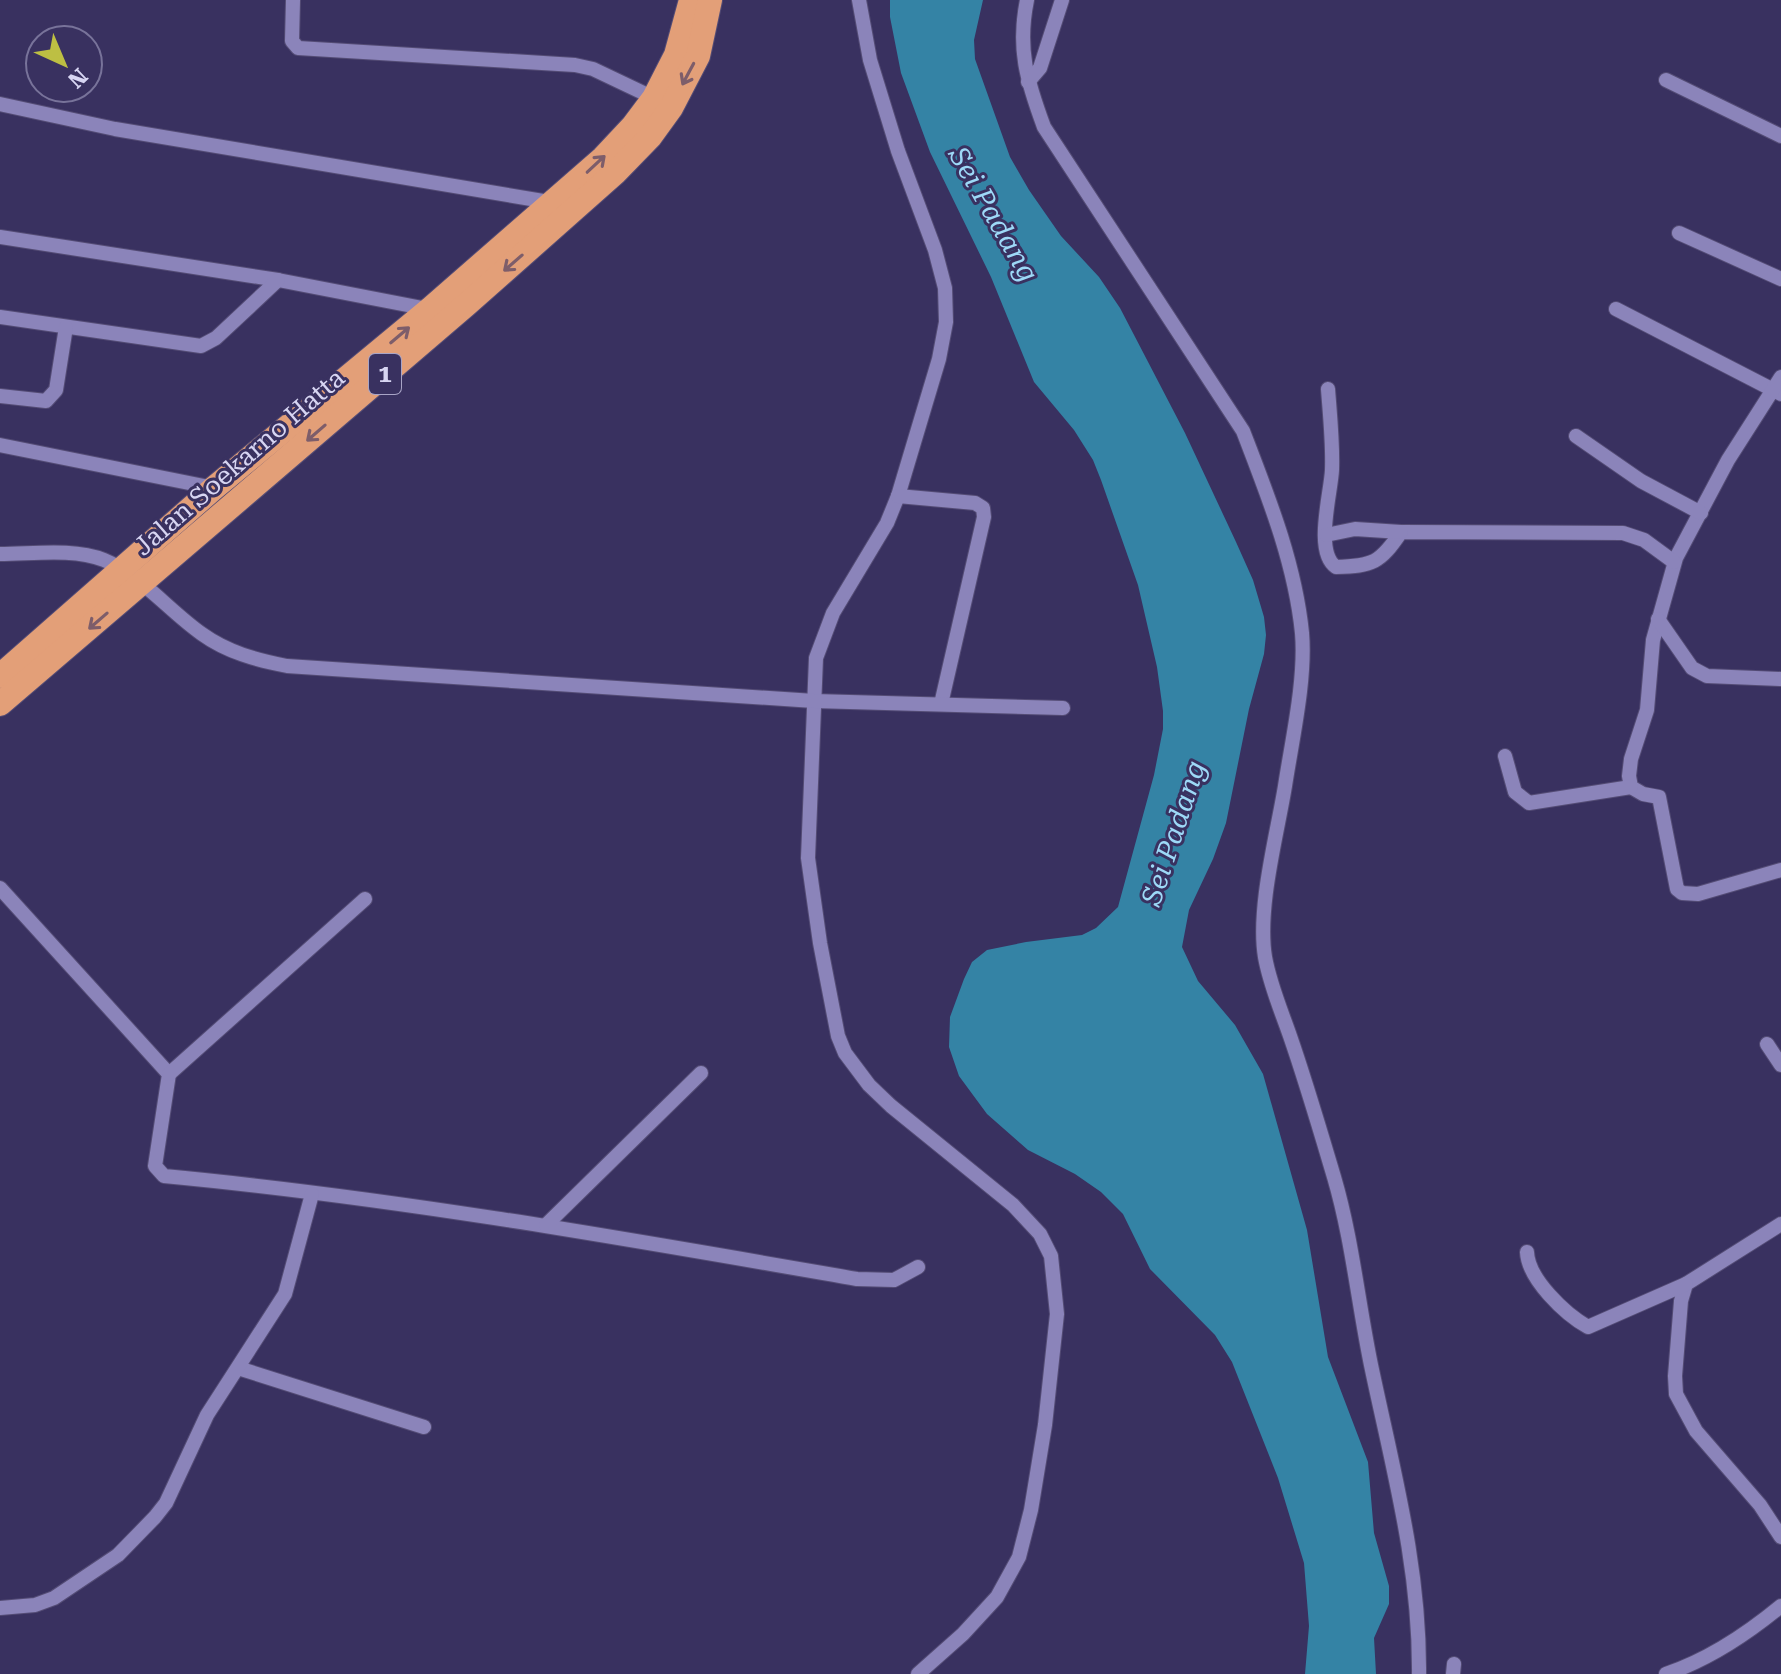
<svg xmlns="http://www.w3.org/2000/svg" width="1781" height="1674" viewBox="0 0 1781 1674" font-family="'Roboto Serif',serif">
	<rect width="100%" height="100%" fill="#393160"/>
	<polygon fill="#3483a5" points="983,0 974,40 975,59 1010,157 1029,190 1061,236 1099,277 1120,308 1185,433 1236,542 1253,580 1264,617 1266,635 1264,654 1249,709 1226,823 1213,859 1189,910 1182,947 1198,981 1235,1025 1263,1074 1307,1230 1328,1357 1368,1462 1374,1533 1389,1586 1389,1604 1374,1638 1376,1674 1305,1674 1309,1626 1304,1563 1278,1478 1232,1362 1215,1335 1150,1269 1123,1214 1101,1192 1075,1174 1028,1150 987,1114 959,1076 949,1047 950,1017 964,979 972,962 987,950 1026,942 1082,935 1096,928 1118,907 1154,775 1163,729 1163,711 1157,667 1138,585 1101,480 1093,460 1074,430 1034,382 991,277 930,152 901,73 890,17 890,0"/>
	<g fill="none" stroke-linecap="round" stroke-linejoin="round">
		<defs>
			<g id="minor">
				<polyline points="293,0 292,41 298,48 575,65 593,69 654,98"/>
				<polyline points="859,0 870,60 898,151 935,250 945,288 946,322 939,359 898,496 887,523 833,613 816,658 808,858 820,943 838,1036 845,1053 869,1085 891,1106 1013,1205 1040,1234 1051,1256 1057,1314 1045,1425 1031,1510 1019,1557 997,1597 963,1634 918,1674"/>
				<path d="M 1027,0 C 1017,49 1027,81 1044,127 L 1243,431 C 1268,496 1295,563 1302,633 C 1306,679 1292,740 1285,786 C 1277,835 1257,908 1265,957 C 1270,985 1281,1010 1290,1036 C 1306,1082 1320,1130 1334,1177 C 1352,1238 1358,1302 1371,1365 C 1393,1470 1420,1566 1419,1674"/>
				<polyline points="1666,80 1781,136"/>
				<polyline points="1028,82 1040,68 1062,0"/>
				<polyline points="0,104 115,129 555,203"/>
				<polyline points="1679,233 1781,279"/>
				<polyline points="0,237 278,280 433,310"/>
				<polyline points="1616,309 1781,394"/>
				<polyline points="0,317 201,346 216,338 278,280"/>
				<polyline points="1781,377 1728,460 1676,558 1653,640 1647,710 1631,759 1629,776 1631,787 1643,794 1659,797 1677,889 1682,893 1698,894 1781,870"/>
				<path d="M 1328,389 C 1330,416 1333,443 1332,470 C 1331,493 1314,552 1336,567 C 1373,566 1380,563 1401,532 L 1623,533 L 1644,540 L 1674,562"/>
				<polyline points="0,396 46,401 56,390 66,327"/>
				<polyline points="1576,436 1641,481 1701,513"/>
				<polyline points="0,445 214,488"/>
				<polyline points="898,496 975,503 983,508 984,517 941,704"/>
				<polyline points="1326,535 1355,529 1401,532"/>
				<path d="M 0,554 C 33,554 73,548 104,560 C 141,575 169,611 202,634 C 227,652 256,660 287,666 L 814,701 L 1063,708"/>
				<polyline points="1658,619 1692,668 1707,676 1781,679"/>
				<polyline points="1505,756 1515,792 1529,803 1631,787"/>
				<path d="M 0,888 L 169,1074 L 155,1166 L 164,1176 C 397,1198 627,1239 857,1279 L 894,1280 L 918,1267"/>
				<polyline points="1767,1044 1781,1065"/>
				<polyline points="169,1074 365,899"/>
				<polyline points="1781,1224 1686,1284 1681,1301 1675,1376 1676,1394 1696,1431 1760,1505 1781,1537"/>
				<polyline points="546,1225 701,1073"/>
				<path d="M 1527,1252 C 1528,1279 1565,1314 1588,1327 L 1686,1284"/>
				<polyline points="238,1368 424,1427"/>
				<polyline points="0,1608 35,1605 54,1598 118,1555 155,1517 166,1503 207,1415 285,1294 312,1194"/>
				<polyline points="1453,1674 1454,1664"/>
				<path d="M 1666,1674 C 1708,1660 1747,1634 1781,1606"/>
			</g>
			<g id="highway">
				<polyline points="0,676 214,488 430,309 603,158 633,126 654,98 676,55 691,0"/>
				<polyline points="0,704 466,305 616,172 650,137 671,108 698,56 710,0"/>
			</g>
		</defs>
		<use href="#minor" stroke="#544c75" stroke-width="16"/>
		<use href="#highway" stroke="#544c75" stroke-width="26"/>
		<use href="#minor" stroke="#8b84ba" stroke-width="14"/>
		<use href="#highway" stroke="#e39f78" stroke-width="24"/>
	</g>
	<defs><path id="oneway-shaft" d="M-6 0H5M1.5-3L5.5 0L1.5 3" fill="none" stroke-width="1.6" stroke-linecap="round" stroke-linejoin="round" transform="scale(2)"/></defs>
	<g stroke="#7d5d6a">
		<use href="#oneway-shaft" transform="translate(688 74) rotate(118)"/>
		<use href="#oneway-shaft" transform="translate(596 164) rotate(-43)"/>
		<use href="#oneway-shaft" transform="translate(513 263) rotate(139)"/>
		<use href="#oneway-shaft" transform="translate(400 335) rotate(-40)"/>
		<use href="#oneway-shaft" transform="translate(316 433) rotate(139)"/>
		<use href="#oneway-shaft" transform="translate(98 621) rotate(139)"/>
	</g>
	<g text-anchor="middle" stroke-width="6" stroke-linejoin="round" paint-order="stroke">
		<rect fill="#393160" stroke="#a8a4c6" stroke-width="2" x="369" y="354" width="32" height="40" rx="6"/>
		<g font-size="24" font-weight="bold" fill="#d7d5f2">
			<text x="385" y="382">1</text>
		</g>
		<g font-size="26" fill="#d7d5f2" stroke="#393160">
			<text transform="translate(239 462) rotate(-41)" y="9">Jalan Soekarno Hatta</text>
		</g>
		<g font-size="28" font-style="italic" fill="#9dd9f7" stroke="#393160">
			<text transform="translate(994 214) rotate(60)" y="10">Sei Padang</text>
			<text transform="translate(1173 833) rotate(-72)" y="10">Sei Padang</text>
		</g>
	</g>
	<g transform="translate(64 64) rotate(136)"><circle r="38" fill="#393160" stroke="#78739a" stroke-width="2"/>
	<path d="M0-6L14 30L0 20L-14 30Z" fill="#bdbf43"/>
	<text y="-12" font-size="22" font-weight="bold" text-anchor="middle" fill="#d7d5f2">N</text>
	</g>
</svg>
